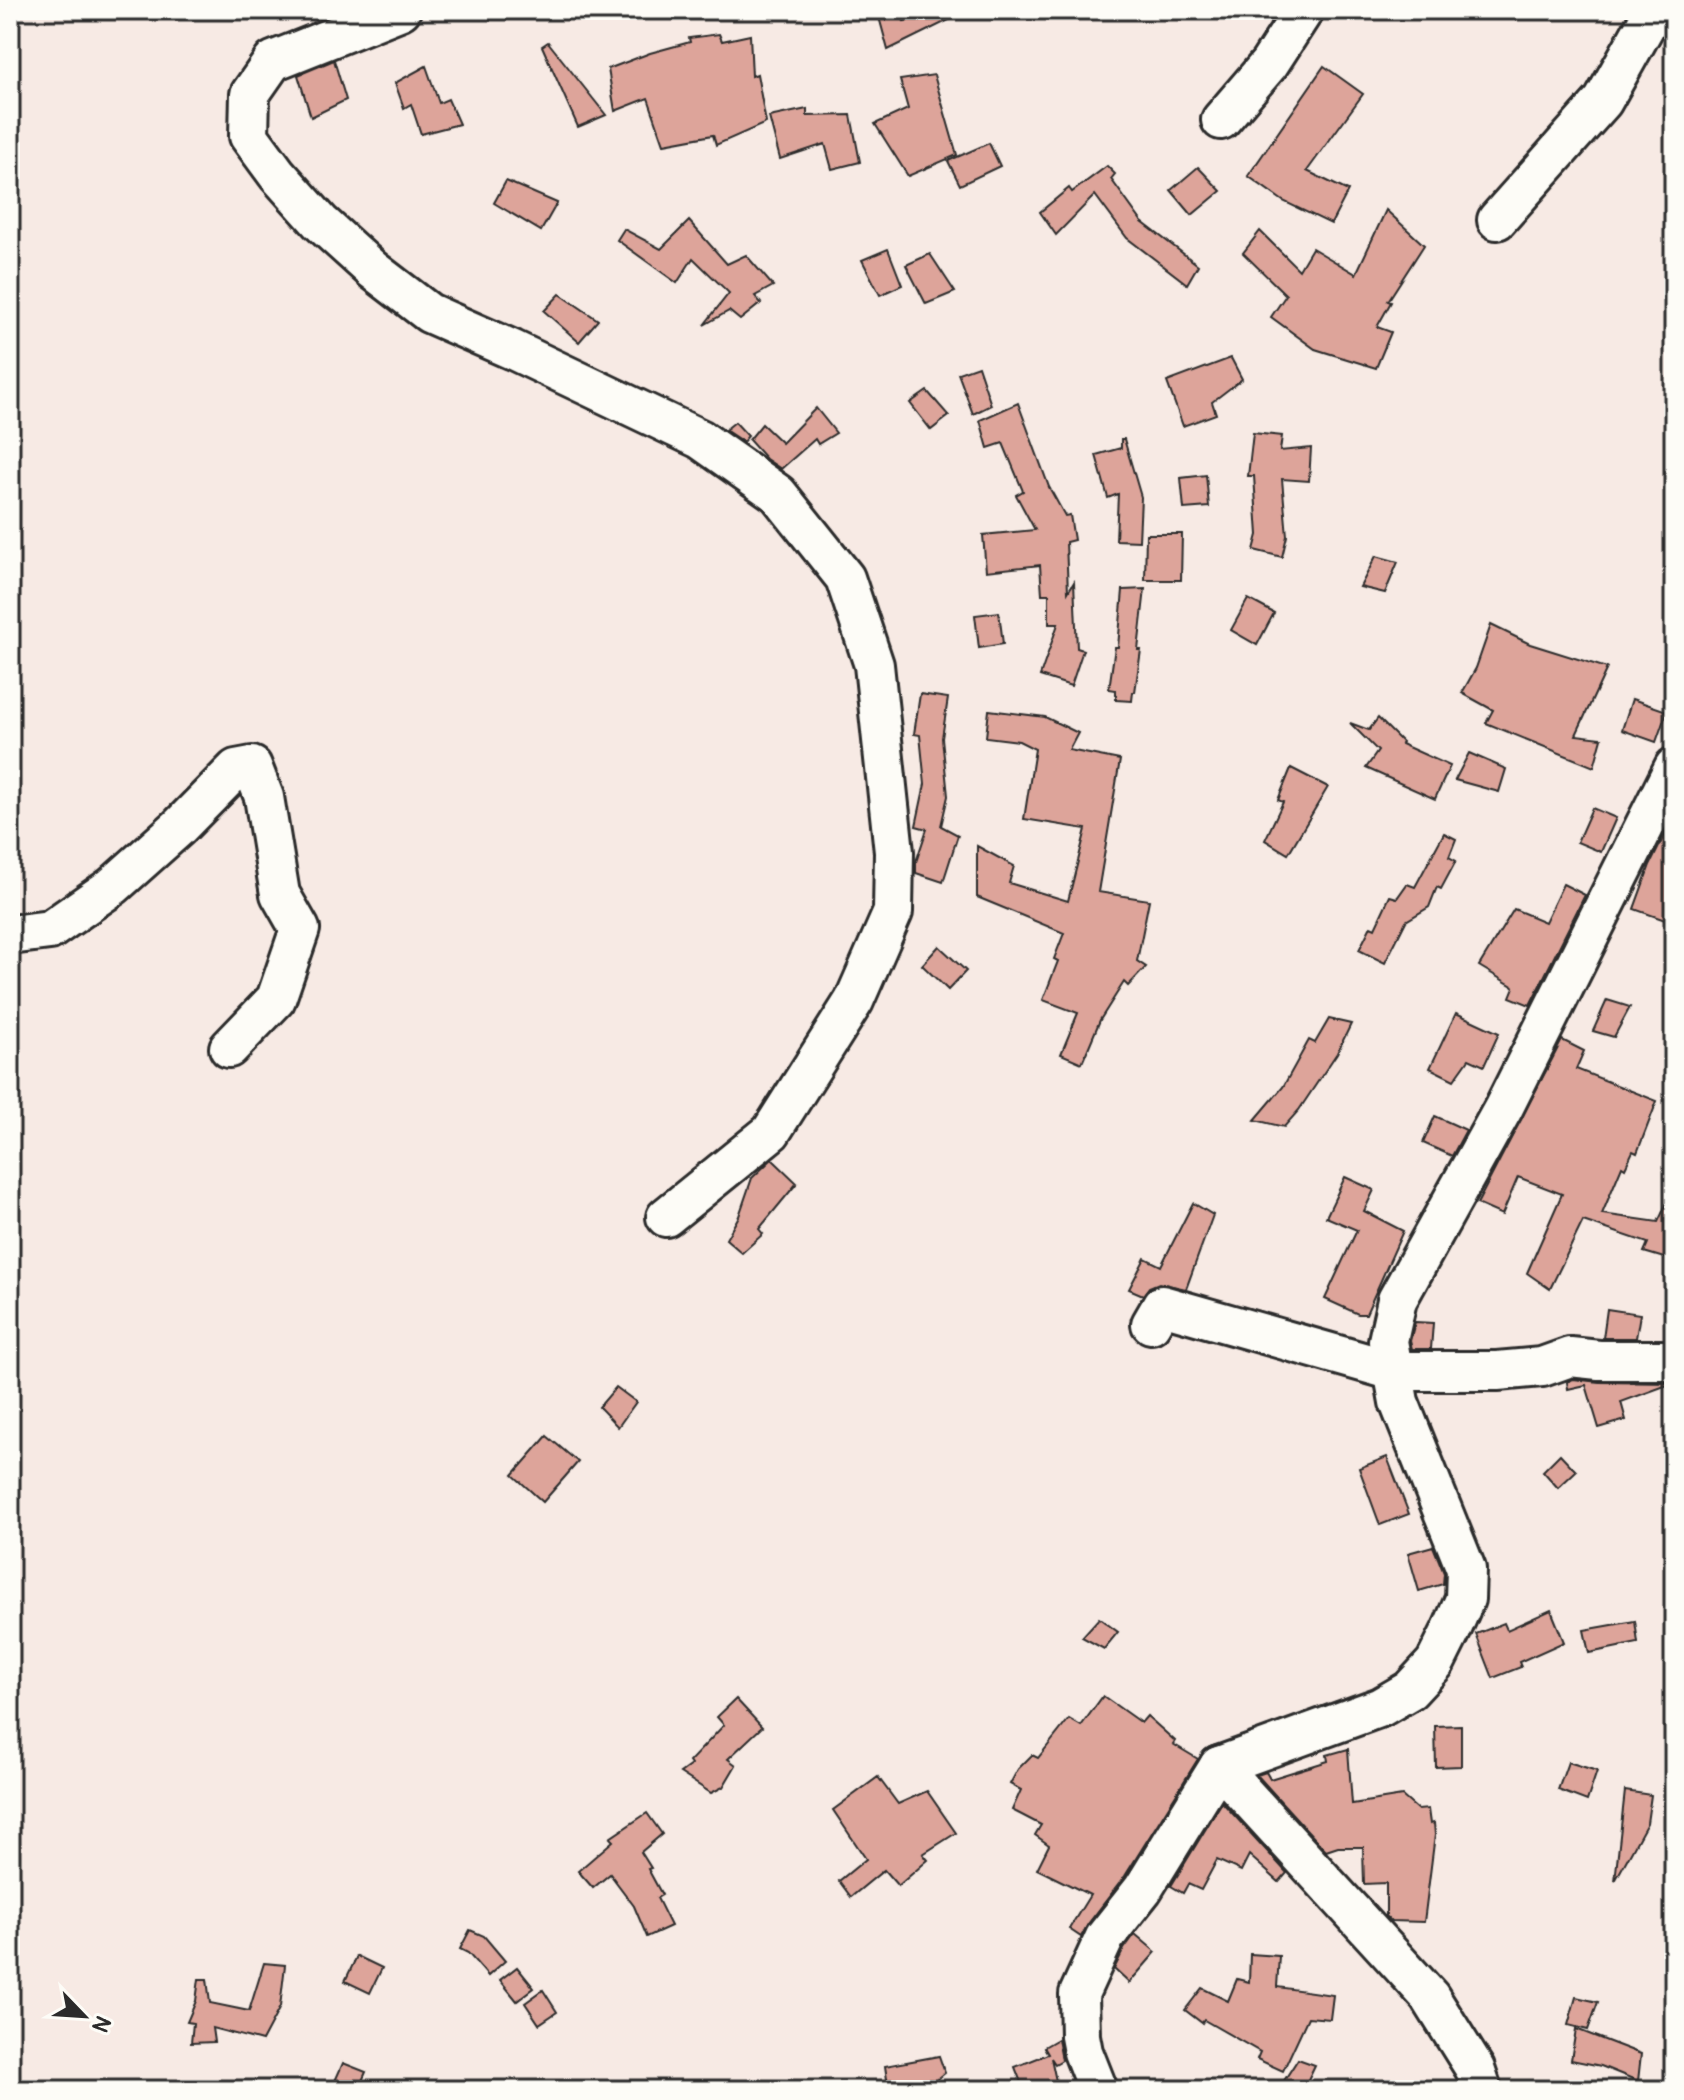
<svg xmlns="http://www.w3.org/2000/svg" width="1684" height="2100" viewBox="0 0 1684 2100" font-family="Pangolin,sans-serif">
	<rect width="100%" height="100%" fill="#f7eae4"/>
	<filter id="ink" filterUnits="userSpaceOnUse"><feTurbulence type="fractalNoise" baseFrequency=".0125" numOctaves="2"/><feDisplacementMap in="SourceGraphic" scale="16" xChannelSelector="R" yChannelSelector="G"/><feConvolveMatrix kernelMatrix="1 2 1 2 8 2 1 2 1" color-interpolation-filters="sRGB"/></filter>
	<g filter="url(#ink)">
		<g fill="#dda49a" stroke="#2b2b2b" stroke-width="2">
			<polygon points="948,10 951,19 888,50 879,17 898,12 904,21"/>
			<polygon points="719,34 722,41 750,35 752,76 757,74 766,123 716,145 713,135 664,144 648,98 615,111 608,69 650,53 690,42 689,38"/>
			<polygon points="548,42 606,115 578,127 542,46"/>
			<polygon points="334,60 346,100 311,117 298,75"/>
			<polygon points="426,66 439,103 448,99 459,124 421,134 411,104 404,108 395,83"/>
			<polygon points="1324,66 1363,94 1307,171 1348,191 1331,224 1283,201 1248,176"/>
			<polygon points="934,75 957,155 908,176 875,124 908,109 900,80"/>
			<polygon points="807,109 807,116 851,115 860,162 832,169 825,144 780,159 769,117"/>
			<polygon points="989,143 1000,166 960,185 948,161"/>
			<polygon points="1107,166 1115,174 1111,179 1142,222 1198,265 1187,284 1127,238 1095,195 1056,235 1040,212 1069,188 1072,192"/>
			<polygon points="1198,167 1221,191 1192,215 1171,190"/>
			<polygon points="506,181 557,203 541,231 494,203"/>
			<polygon points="1386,210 1424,245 1388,301 1391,302 1377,327 1391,332 1376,368 1315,349 1271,317 1286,295 1243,253 1260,231 1299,270 1312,248 1356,274"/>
			<polygon points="689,221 727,264 746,255 773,286 755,296 761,303 740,320 729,311 704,325 729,293 693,258 677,283 617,240 624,229 661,249"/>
			<polygon points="888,249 902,285 880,295 862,260"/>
			<polygon points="930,254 955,292 926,304 906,265"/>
			<polygon points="560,294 598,320 579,342 544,311"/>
			<polygon points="1231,358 1242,379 1212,402 1216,414 1183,426 1167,382"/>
			<polygon points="978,366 991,405 973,414 958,373"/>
			<polygon points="927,391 949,416 931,430 910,403"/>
			<polygon points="1018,403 1049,487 1065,516 1070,515 1074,540 1066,542 1068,592 1074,582 1077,648 1083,650 1071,686 1040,676 1058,624 1049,624 1049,594 1042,594 1040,565 986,571 983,535 1035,530 1016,495 1023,491 1003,443 988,448 980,420"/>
			<polygon points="816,408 836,433 818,444 815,439 781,469 766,459 749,440 762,424 782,443"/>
			<polygon points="735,422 748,436 743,442 725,430"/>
			<polygon points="1253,433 1282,436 1280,451 1311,448 1309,481 1282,479 1287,536 1282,557 1254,550 1258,535 1254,476 1248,476"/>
			<polygon points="1121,439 1124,439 1141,497 1139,541 1116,540 1118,494 1108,498 1096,455 1121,448"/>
			<polygon points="1206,475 1209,507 1184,509 1181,478"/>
			<polygon points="1146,534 1182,534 1181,580 1145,580"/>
			<polygon points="1376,556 1398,562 1385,593 1360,587"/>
			<polygon points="1145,589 1138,650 1141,650 1135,692 1133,692 1132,701 1116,700 1116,690 1109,689 1115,647 1118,647 1123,590"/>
			<polygon points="1248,599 1274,613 1257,645 1231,630"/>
			<polygon points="999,612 1003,644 979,648 975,615"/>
			<polygon points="1491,625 1530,644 1607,668 1576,735 1602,738 1594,767 1486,723 1493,710 1462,693 1476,668"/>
			<polygon points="920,694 948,698 942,738 948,796 941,826 958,835 943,882 916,873 916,862 927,829 916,826 925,784 920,735 914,734"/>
			<polygon points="1632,699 1667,711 1656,742 1622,730"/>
			<polygon points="989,710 1045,717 1078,733 1069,750 1120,760 1098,892 1149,900 1137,961 1146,967 1128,986 1124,982 1100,1020 1082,1063 1061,1054 1078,1013 1043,1000 1058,961 1054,959 1064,933 977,897 977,846 1014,866 1009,883 1068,901 1086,829 1024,819 1035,749 1019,741 986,737"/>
			<polygon points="1378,718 1402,742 1401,744 1450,766 1435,799 1366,768 1378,751 1350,723 1369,730"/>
			<polygon points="1469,753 1506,769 1499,792 1455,780"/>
			<polygon points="1291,768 1328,787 1288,854 1265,840 1283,802 1278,800"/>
			<polygon points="1592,808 1616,818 1601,852 1577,842"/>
			<polygon points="1674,816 1674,894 1665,920 1634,909 1650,865"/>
			<polygon points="1444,833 1456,839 1449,857 1456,861 1441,889 1437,887 1429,907 1406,921 1385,963 1359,950 1371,926 1375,928 1390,896 1397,898 1407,884 1415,887"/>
			<polygon points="1563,884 1585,895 1530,1005 1510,997 1514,987 1479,966 1514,909 1545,922"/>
			<polygon points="939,946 966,971 948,990 922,965"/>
			<polygon points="1607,1000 1630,1007 1614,1037 1593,1031"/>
			<polygon points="1456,1013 1499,1033 1484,1066 1469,1059 1454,1080 1430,1068"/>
			<polygon points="1329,1019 1351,1024 1337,1053 1299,1110 1284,1127 1255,1120 1283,1087 1309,1040 1315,1043"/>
			<polygon points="1562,1040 1584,1051 1576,1069 1657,1101 1637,1153 1633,1151 1625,1168 1622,1166 1602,1214 1658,1222 1674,1188 1674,1261 1644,1252 1648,1243 1583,1221 1550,1289 1527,1273 1562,1194 1518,1177 1502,1215 1477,1204"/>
			<polygon points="1435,1116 1466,1130 1452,1156 1423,1143"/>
			<polygon points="772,1159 797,1183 759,1229 763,1234 742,1253 726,1239 739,1216 752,1178"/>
			<polygon points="1345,1177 1374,1190 1364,1211 1403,1231 1366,1314 1358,1314 1325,1299 1357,1230 1326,1217"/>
			<polygon points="1193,1203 1213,1215 1186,1289 1159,1283 1149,1287 1143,1295 1129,1289 1145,1258 1161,1266"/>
			<polygon points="1607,1309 1640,1314 1636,1338 1603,1338"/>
			<polygon points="1415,1322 1433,1323 1431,1349 1412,1349 1410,1341"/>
			<polygon points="1573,1379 1599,1382 1673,1383 1621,1402 1626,1420 1599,1428 1586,1385 1568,1389 1567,1382"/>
			<polygon points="616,1387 636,1402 618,1427 599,1407"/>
			<polygon points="547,1436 578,1462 543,1502 513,1475"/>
			<polygon points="1560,1454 1576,1471 1558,1488 1543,1471"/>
			<polygon points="1387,1457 1409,1514 1380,1525 1359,1468"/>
			<polygon points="1433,1546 1444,1573 1443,1584 1419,1591 1408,1553"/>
			<polygon points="1551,1610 1564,1642 1519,1662 1521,1667 1493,1678 1476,1634 1504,1623 1507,1630"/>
			<polygon points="1099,1618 1118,1632 1104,1649 1082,1637"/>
			<polygon points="1635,1621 1638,1643 1589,1653 1584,1630"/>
			<polygon points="1103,1696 1141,1723 1147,1716 1175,1741 1173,1744 1198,1759 1125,1876 1088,1924 1081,1937 1069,1929 1090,1895 1037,1869 1049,1845 1035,1835 1041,1825 1012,1810 1021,1790 1010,1784 1018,1769 1032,1755 1038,1758 1069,1719 1081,1726"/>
			<polygon points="736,1699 762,1727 728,1759 736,1765 723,1787 711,1793 680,1773 691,1765 689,1762 724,1725 717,1717"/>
			<polygon points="1461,1725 1461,1766 1436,1767 1435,1726"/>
			<polygon points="1348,1749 1352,1804 1402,1796 1418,1810 1428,1809 1430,1824 1434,1823 1435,1835 1424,1922 1391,1921 1386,1916 1386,1883 1364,1884 1363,1847 1338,1847 1326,1851 1257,1775 1266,1772 1270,1779 1328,1761 1327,1755"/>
			<polygon points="1568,1762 1597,1771 1587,1801 1558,1790"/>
			<polygon points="878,1777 898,1804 927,1791 956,1833 923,1854 928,1860 898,1886 884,1870 851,1897 839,1881 866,1859 833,1810"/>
			<polygon points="1625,1791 1651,1795 1647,1823 1615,1881"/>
			<polygon points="1222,1802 1287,1873 1279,1882 1249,1855 1241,1871 1217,1860 1201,1890 1188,1884 1183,1893 1171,1886"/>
			<polygon points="647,1813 662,1834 641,1852 651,1868 648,1869 662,1895 657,1898 671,1926 647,1937 634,1906 610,1874 593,1888 578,1871 613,1841 610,1838"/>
			<polygon points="470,1930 484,1936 505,1961 488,1976 468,1953 460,1949"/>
			<polygon points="1135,1934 1156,1952 1129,1983 1114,1969 1124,1949"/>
			<polygon points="1250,1954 1279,1956 1277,1987 1333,1995 1330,2019 1308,2017 1283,2071 1257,2059 1260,2052 1204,2020 1202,2023 1185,2010 1202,1988 1228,2001 1237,1979 1249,1982"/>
			<polygon points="357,1956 382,1968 370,1993 345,1981"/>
			<polygon points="264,1963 285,1965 280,2007 262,2041 212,2028 214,2042 191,2043 193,2023 187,2022 196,2001 199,1979 207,1979 210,2003 249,2011"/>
			<polygon points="517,1967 534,1988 517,2001 500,1980"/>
			<polygon points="543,1990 557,2012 539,2024 525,2003"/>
			<polygon points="1576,1997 1598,2002 1588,2030 1568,2025"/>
			<polygon points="1576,2029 1641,2054 1638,2081 1601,2066 1571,2060"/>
			<polygon points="1058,2039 1062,2060 1055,2064 1051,2058 1058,2090 1024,2090 1015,2067 1048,2054 1044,2047"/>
			<polygon points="939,2056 945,2073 924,2090 923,2081 888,2086 885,2066"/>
			<polygon points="1298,2059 1315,2065 1303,2090 1278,2090"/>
			<polygon points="343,2063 366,2072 358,2090 331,2090"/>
		</g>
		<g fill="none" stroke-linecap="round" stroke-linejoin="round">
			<defs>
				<g id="minor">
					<polyline points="401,10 273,61 250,94 249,136 277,174 320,222 373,270 429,313 513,350 700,439 778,494 845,578 874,665 894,852 893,912 854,1001 771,1132 666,1217"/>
					<polyline points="1221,120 1269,64 1304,10"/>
					<polyline points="1497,220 1603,101 1654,10"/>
					<polyline points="10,935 50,930 113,886 178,828 236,769 252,766 264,797 280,894 300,929 276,999 229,1048"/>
					<polyline points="1151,1324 1162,1305 1394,1371 1497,1371 1542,1367 1570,1357 1599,1360 1674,1360"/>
					<polyline points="1219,1766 1430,1997 1475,2069 1482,2090"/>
					<polyline points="1098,2090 1083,2052 1080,2036 1079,1994 1105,1937 1143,1889 1219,1766 1381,1707 1410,1690 1435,1663 1451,1631 1465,1599 1466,1569 1399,1402 1388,1341 1397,1300 1503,1109 1674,767"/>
				</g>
			</defs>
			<use href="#minor" stroke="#2b2b2b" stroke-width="44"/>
			<use href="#minor" stroke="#fdfcf7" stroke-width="38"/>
		</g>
	</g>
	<rect width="1684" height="2100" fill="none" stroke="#fdfcf7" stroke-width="40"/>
	<rect x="20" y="20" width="1644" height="2060" fill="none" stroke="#2b2b2b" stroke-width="3" filter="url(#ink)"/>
	<g transform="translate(84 2016) rotate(115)" stroke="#fdfcf7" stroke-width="6" paint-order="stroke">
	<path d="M0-6L14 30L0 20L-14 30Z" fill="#2b2b2b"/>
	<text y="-12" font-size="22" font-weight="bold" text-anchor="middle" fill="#2b2b2b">N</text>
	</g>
</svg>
